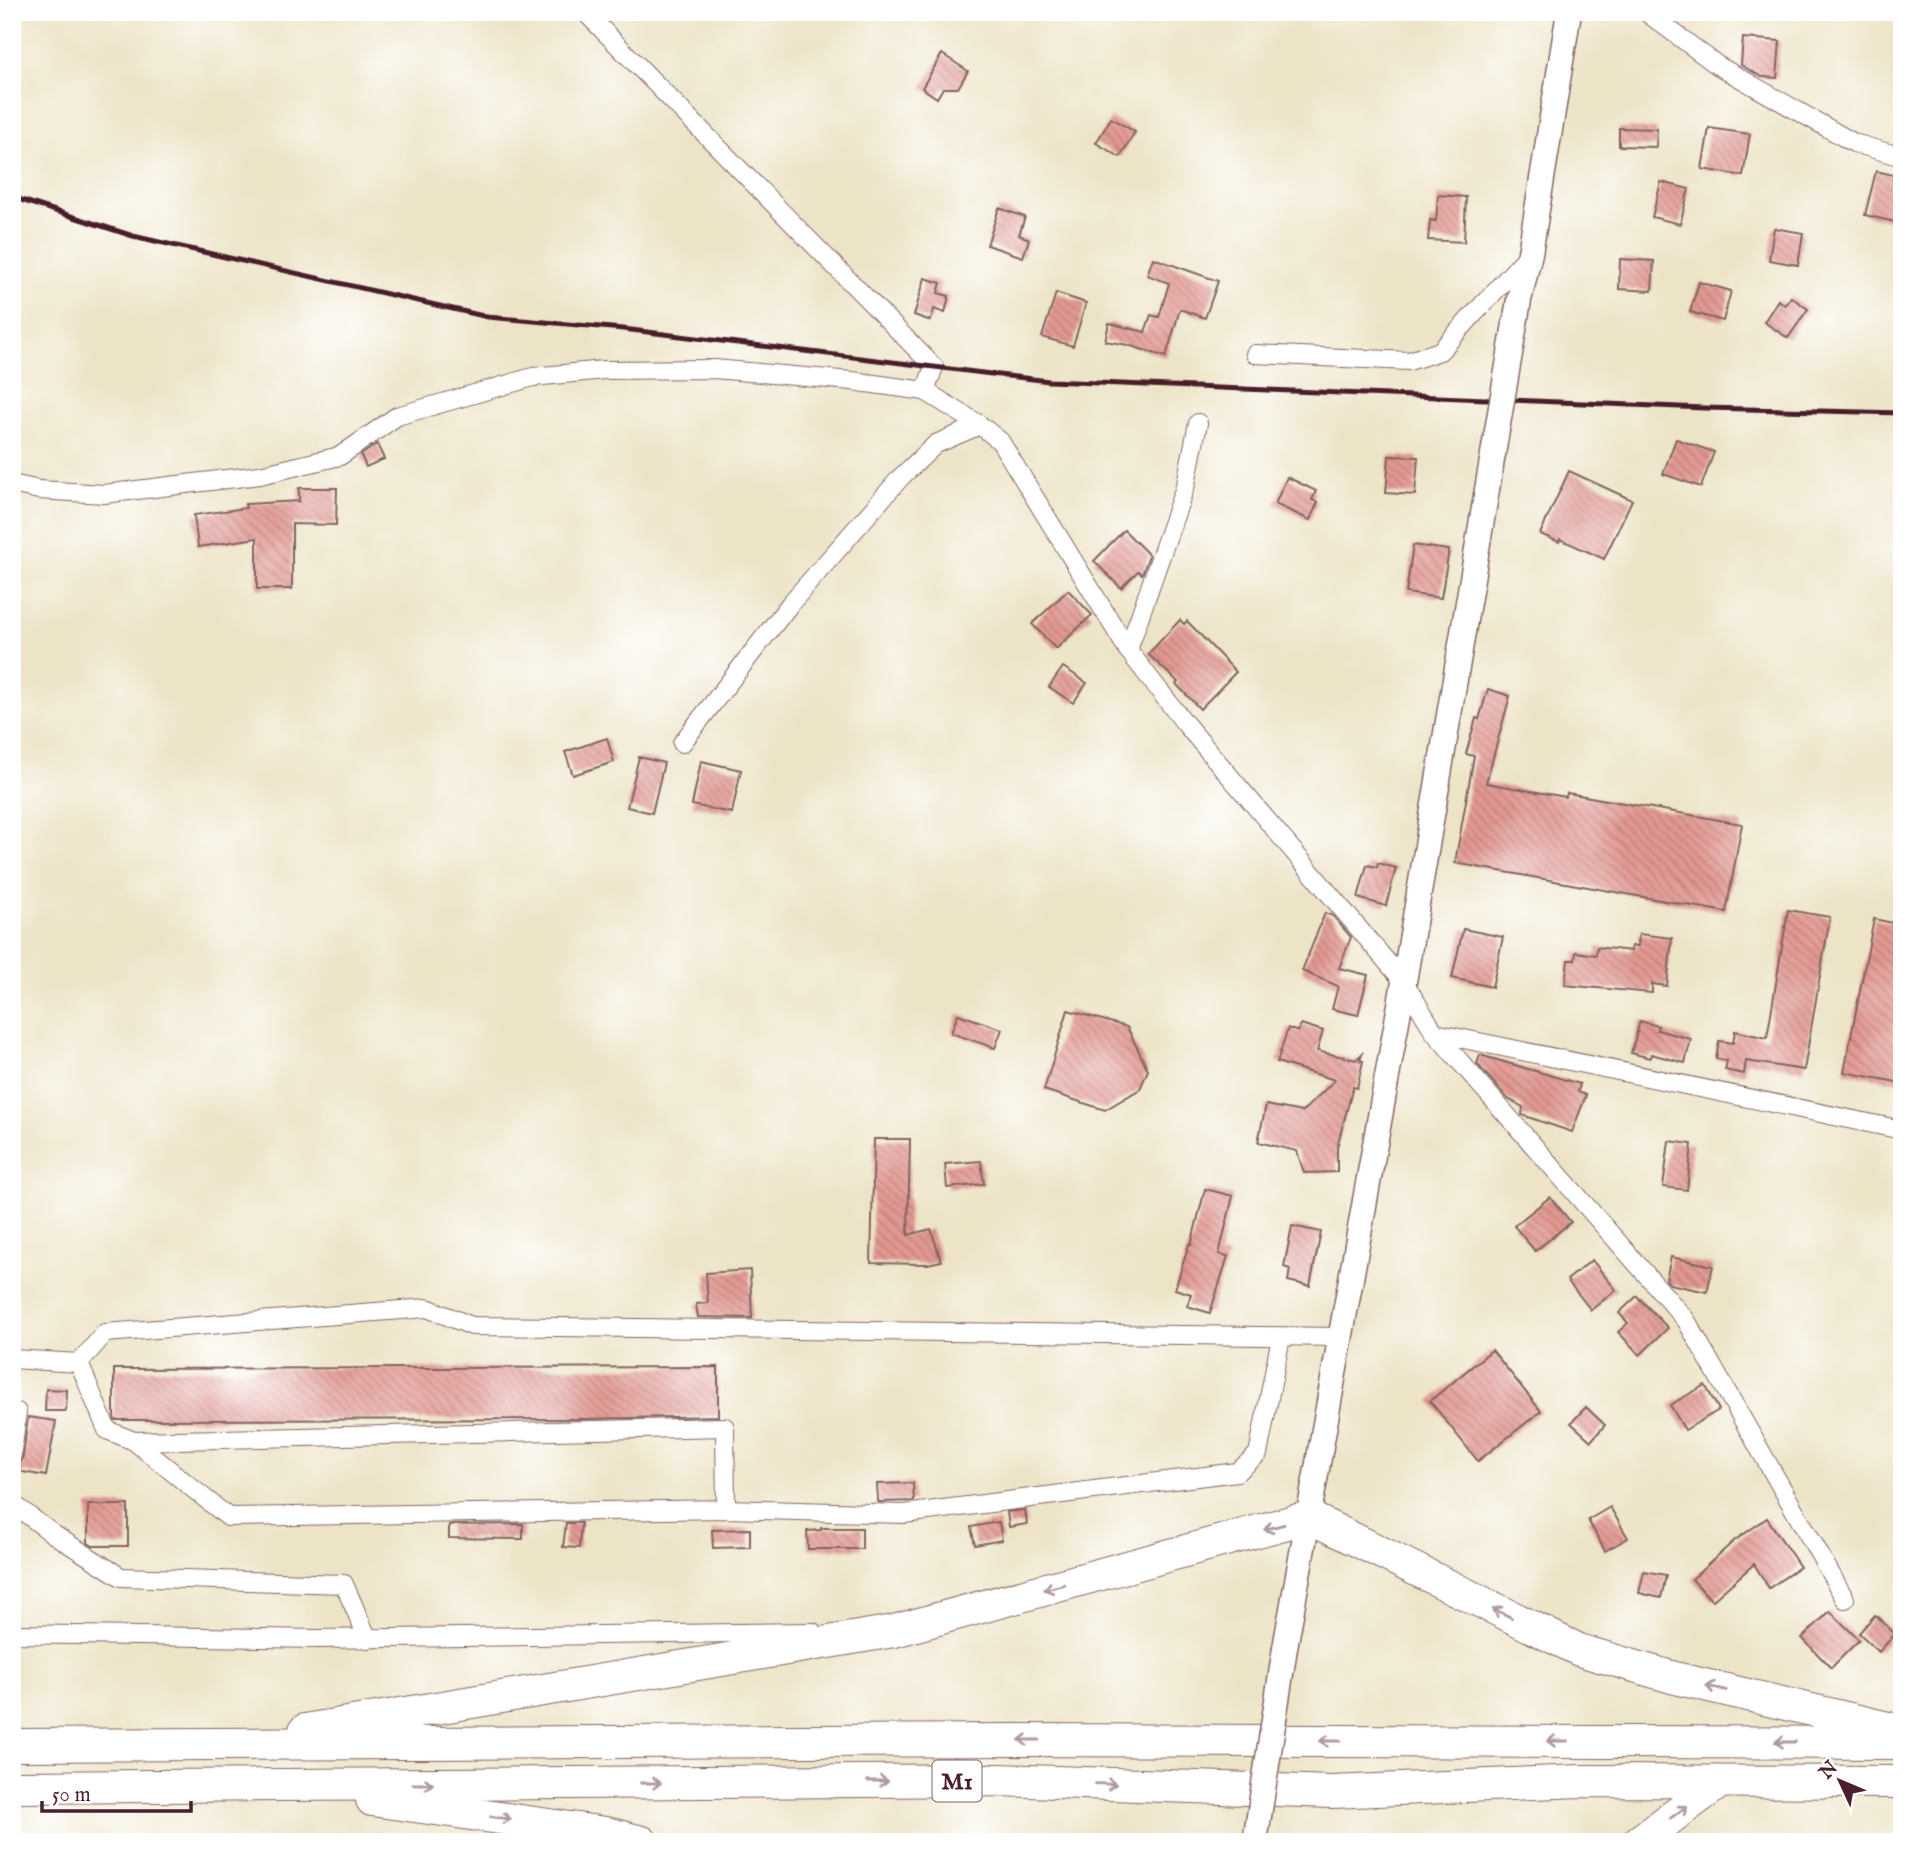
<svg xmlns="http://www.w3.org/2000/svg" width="1914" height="1854" viewBox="0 0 1914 1854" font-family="'IM FELL English',serif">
	<defs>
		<pattern id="building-back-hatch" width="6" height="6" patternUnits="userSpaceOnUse" patternTransform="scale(1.75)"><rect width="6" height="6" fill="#e39993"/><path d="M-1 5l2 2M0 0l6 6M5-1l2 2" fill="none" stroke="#ba7c78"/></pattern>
	</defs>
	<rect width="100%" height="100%" fill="#fff"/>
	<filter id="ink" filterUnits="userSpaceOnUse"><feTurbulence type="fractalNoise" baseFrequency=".0143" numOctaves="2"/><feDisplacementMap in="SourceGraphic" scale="14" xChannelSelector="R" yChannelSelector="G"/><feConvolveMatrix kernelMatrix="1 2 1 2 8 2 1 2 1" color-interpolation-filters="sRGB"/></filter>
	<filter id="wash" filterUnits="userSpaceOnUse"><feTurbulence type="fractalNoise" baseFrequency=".00686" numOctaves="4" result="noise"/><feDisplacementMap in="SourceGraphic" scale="28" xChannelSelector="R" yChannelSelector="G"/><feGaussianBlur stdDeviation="1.57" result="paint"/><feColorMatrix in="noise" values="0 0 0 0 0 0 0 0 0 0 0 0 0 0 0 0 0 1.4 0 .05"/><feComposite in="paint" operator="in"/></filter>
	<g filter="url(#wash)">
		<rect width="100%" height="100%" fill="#ede4c7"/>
		<g id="blocks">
			<g fill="url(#building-back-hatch)">
				<polygon points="1743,38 1780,41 1777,78 1762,77 1741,65"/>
				<polygon points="942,54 968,71 958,88 943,88 937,98 922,88"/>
				<polygon points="1111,118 1135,132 1120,157 1096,143"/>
				<polygon points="1619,128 1657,129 1656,147 1619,146"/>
				<polygon points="1709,128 1750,134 1743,176 1702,169"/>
				<polygon points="1876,171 1902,177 1902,212 1899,223 1865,215"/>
				<polygon points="1661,182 1689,189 1680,224 1652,217"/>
				<polygon points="1438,195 1466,197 1464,242 1428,240 1430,220 1436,221"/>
				<polygon points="999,208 1025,217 1019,235 1029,239 1023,257 987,245"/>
				<polygon points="1774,228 1803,233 1798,265 1769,260"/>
				<polygon points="1153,258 1218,281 1205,318 1180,309 1166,357 1128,345 1105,341 1109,323 1145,332 1151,315 1159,317 1169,283 1147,275"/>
				<polygon points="1620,259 1654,261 1652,291 1619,289"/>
				<polygon points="925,278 941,283 938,293 949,296 945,313 934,309 931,321 914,315"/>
				<polygon points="1699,282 1731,291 1723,321 1690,312"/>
				<polygon points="1056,293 1086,303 1073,346 1042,337"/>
				<polygon points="1791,297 1808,309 1788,338 1764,322 1778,300 1785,305"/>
				<polygon points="1676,439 1714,452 1701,487 1663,474"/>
				<polygon points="377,444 384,459 366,467 361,455"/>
				<polygon points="1389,456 1418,457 1415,495 1386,493"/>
				<polygon points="1569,471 1632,500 1604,559 1560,539 1559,542 1540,534"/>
				<polygon points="1287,477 1316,491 1312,500 1318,502 1310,520 1275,504"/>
				<polygon points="299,488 337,488 336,525 292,524 292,589 257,589 257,538 198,547 194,515 246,508 245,504 299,501"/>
				<polygon points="1124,530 1149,555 1143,572 1142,574 1138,571 1121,588 1094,561"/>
				<polygon points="1413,545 1449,550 1441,598 1406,593"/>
				<polygon points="1068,590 1092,615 1056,649 1032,624"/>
				<polygon points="1180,620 1184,624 1187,621 1236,672 1200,709 1176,684 1178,682 1148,654"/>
				<polygon points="1063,667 1087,683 1073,703 1049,687"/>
				<polygon points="1488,689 1510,696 1486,783 1566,797 1567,793 1742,824 1726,912 1455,863 1474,756 1466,754 1476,718 1479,719"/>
				<polygon points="607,738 614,762 573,775 565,752"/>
				<polygon points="639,757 664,763 652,813 627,807"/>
				<polygon points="701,761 741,770 732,813 692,805"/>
				<polygon points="1378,863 1396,868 1386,906 1358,898 1367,865 1377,867"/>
				<polygon points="1788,910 1830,917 1804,1070 1746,1061 1744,1074 1725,1070 1727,1061 1716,1059 1719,1041 1733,1043 1735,1031 1767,1038"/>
				<polygon points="1325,913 1333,916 1351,937 1339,968 1368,975 1358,1015 1332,1009 1338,986 1302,971"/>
				<polygon points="1874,919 1902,925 1902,1083 1844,1072"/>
				<polygon points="1463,929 1503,937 1492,987 1452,978"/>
				<polygon points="1639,934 1672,938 1667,986 1652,984 1652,993 1565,985 1568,960 1575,960 1576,952 1596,955 1597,947 1631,951 1632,946 1638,946"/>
				<polygon points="1068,1010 1127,1027 1148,1070 1140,1089 1105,1110 1044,1090"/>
				<polygon points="958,1014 1002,1029 995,1048 951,1033"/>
				<polygon points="1640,1021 1658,1026 1657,1030 1691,1039 1685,1063 1651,1054 1650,1058 1631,1053"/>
				<polygon points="1301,1024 1323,1031 1317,1051 1356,1060 1362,1054 1360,1061 1363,1061 1357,1088 1353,1087 1337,1147 1337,1172 1304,1173 1297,1151 1258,1142 1266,1105 1302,1112 1335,1080 1277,1062 1288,1028 1298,1032"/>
				<polygon points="1480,1055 1580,1084 1578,1092 1586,1095 1572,1132 1522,1115 1523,1107 1508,1099 1477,1064"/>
				<polygon points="874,1139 910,1139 908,1235 931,1229 941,1261 928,1264 871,1263"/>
				<polygon points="1669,1141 1692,1144 1687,1190 1663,1187"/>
				<polygon points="981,1161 984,1184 947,1188 945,1164"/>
				<polygon points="1205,1189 1233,1196 1219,1254 1228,1256 1210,1313 1187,1306 1191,1294 1175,1289 1189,1244 1191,1245"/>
				<polygon points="1550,1197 1571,1222 1535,1251 1514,1226"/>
				<polygon points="1292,1226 1321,1232 1310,1286 1288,1281 1290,1269 1284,1267"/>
				<polygon points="1671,1257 1713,1266 1707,1292 1670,1284 1666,1280"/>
				<polygon points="1592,1260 1616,1290 1591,1310 1567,1280"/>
				<polygon points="750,1270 752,1318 698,1317 696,1304 708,1303 706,1273"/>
				<polygon points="1637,1296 1668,1328 1640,1355 1618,1332 1628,1323 1619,1313"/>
				<polygon points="1492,1350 1541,1411 1478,1461 1430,1401"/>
				<polygon points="718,1367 718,1416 582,1419 115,1420 114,1417 114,1369"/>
				<polygon points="1705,1385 1719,1410 1685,1430 1670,1405"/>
				<polygon points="46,1389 67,1390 66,1411 45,1411"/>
				<polygon points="1586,1407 1605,1425 1591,1441 1571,1423"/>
				<polygon points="28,1417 56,1421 46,1476 17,1471 23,1456"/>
				<polygon points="913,1483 914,1501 878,1502 877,1484"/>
				<polygon points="88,1505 128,1505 128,1546 93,1546 88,1543"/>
				<polygon points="1610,1507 1628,1538 1605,1551 1588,1520"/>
				<polygon points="1025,1510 1027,1524 1009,1527 1007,1512"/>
				<polygon points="1767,1518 1800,1567 1769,1588 1754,1564 1712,1601 1692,1579 1734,1541"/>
				<polygon points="999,1522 1002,1540 975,1545 971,1527"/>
				<polygon points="566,1523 581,1523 579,1548 563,1547"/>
				<polygon points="523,1524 523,1539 449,1538 449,1525"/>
				<polygon points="821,1528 862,1528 862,1549 808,1549 807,1531 821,1530"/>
				<polygon points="750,1529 750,1547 713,1548 712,1530"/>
				<polygon points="1644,1571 1666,1575 1661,1598 1639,1593"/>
				<polygon points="1830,1611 1859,1640 1831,1668 1802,1638"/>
				<polygon points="1875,1615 1895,1634 1879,1652 1859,1633"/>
			</g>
		</g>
	</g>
	<g filter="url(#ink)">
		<use href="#blocks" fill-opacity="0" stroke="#836462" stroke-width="2"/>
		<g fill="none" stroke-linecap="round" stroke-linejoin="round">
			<defs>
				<g id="street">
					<polyline points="585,12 934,367 925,391 980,425 1000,441 1128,650 1183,721 1404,982 1435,1033 1686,1320 1845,1599"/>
					<polyline points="1646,12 1717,65 1854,143 1902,157"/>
					<polyline points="1255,354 1409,361 1440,351 1529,254"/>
					<polyline points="12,484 39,490 104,494 260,475 340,456 397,416 533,377 604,370 714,369 852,381 925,391"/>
					<polyline points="1128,650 1186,484 1198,423"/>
					<polyline points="682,743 790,604 901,477 936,444 980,425"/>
					<polyline points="1435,1033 1902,1130"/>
					<polyline points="12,1359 79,1363 107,1430 134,1441 228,1517 726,1509 904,1514 1237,1472 1258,1454 1281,1337"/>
					<polyline points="79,1363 105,1333 427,1308 472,1326 1341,1337"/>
					<polyline points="134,1441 725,1427 726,1509"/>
					<polyline points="12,1455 17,1412"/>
					<polyline points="12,1503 53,1534 121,1577 344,1584 368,1639"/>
					<polyline points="12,1634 318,1639 813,1632"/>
				</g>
				<g id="secondary">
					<polyline points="1519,300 1530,253 1569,12"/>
					<polyline points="1285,1648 1404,982 1490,472"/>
				</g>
				<g id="highway">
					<polyline points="305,1730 894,1631 1309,1517 1579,1650 1675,1678 1897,1730"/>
					<polyline points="12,1745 1016,1740 1902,1743"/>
					<polyline points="12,1787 999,1780 1332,1792 1580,1781 1902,1782"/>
					<polyline points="372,1800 606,1833 642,1842"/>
					<polyline points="1638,1842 1720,1782"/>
				</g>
			</defs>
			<use href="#street" stroke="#836462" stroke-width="20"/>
			<use href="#secondary" stroke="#836462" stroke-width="27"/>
			<use href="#highway" stroke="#836462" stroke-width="34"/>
			<use href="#street" stroke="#fff" stroke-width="18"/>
			<use href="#secondary" stroke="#fff" stroke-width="24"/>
			<use href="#highway" stroke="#fff" stroke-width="32"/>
			<polyline stroke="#4a1f2b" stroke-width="5" points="12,197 133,236 488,317 623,329 1049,381 1704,408 1902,413"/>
			<defs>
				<g id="secondary-bridge">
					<polyline points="1490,472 1519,300"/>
					<polyline points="1255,1842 1285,1648"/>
				</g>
			</defs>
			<use href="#secondary-bridge" stroke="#836462" stroke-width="27" stroke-linecap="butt"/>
			<use href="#secondary-bridge" stroke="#fff" stroke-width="24"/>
		</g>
		<defs><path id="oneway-shaft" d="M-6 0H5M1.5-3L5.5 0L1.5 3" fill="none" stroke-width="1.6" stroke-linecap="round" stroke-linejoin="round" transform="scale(1.75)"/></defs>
		<g stroke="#ae9aa0">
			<use href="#oneway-shaft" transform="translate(1274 1527) rotate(165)"/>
			<use href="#oneway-shaft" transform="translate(1054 1587) rotate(165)"/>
			<use href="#oneway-shaft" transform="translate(1502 1613) rotate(-154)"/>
			<use href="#oneway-shaft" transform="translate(1716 1688) rotate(-167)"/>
			<use href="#oneway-shaft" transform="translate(1029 1740) rotate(-180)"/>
			<use href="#oneway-shaft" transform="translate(1330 1741) rotate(-180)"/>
			<use href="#oneway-shaft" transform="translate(1557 1741) rotate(-180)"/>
			<use href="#oneway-shaft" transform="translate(1785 1742) rotate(-180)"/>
			<use href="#oneway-shaft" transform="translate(878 1781)"/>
			<use href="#oneway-shaft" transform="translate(651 1783)"/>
			<use href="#oneway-shaft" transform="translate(423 1784)"/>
			<use href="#oneway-shaft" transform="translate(1106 1784) rotate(2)"/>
			<use href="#oneway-shaft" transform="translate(1679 1812) rotate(-36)"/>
			<use href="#oneway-shaft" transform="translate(501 1818) rotate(8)"/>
		</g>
	</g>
	<g text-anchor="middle" stroke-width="6" stroke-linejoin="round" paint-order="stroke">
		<rect fill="#fff" stroke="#80626b" stroke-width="2" x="932.5" y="1760.5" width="49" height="41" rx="5"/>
		<g font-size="24" font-weight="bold" fill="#4a1f2b">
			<text x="957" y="1789">M1</text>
		</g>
	</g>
	<rect width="1914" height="1854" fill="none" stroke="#fff" stroke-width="42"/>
	<g transform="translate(1840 1781) rotate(314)" stroke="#ffffff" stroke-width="5" paint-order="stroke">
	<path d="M0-5L12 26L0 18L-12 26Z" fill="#4a1f2b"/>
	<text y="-10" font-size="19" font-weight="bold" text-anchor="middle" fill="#4a1f2b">N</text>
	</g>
	<path d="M42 1801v10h149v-10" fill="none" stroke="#4a1f2b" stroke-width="3.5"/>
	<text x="52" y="1801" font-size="21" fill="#4a1f2b" stroke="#ffffff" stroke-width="5" paint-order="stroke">50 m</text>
</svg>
